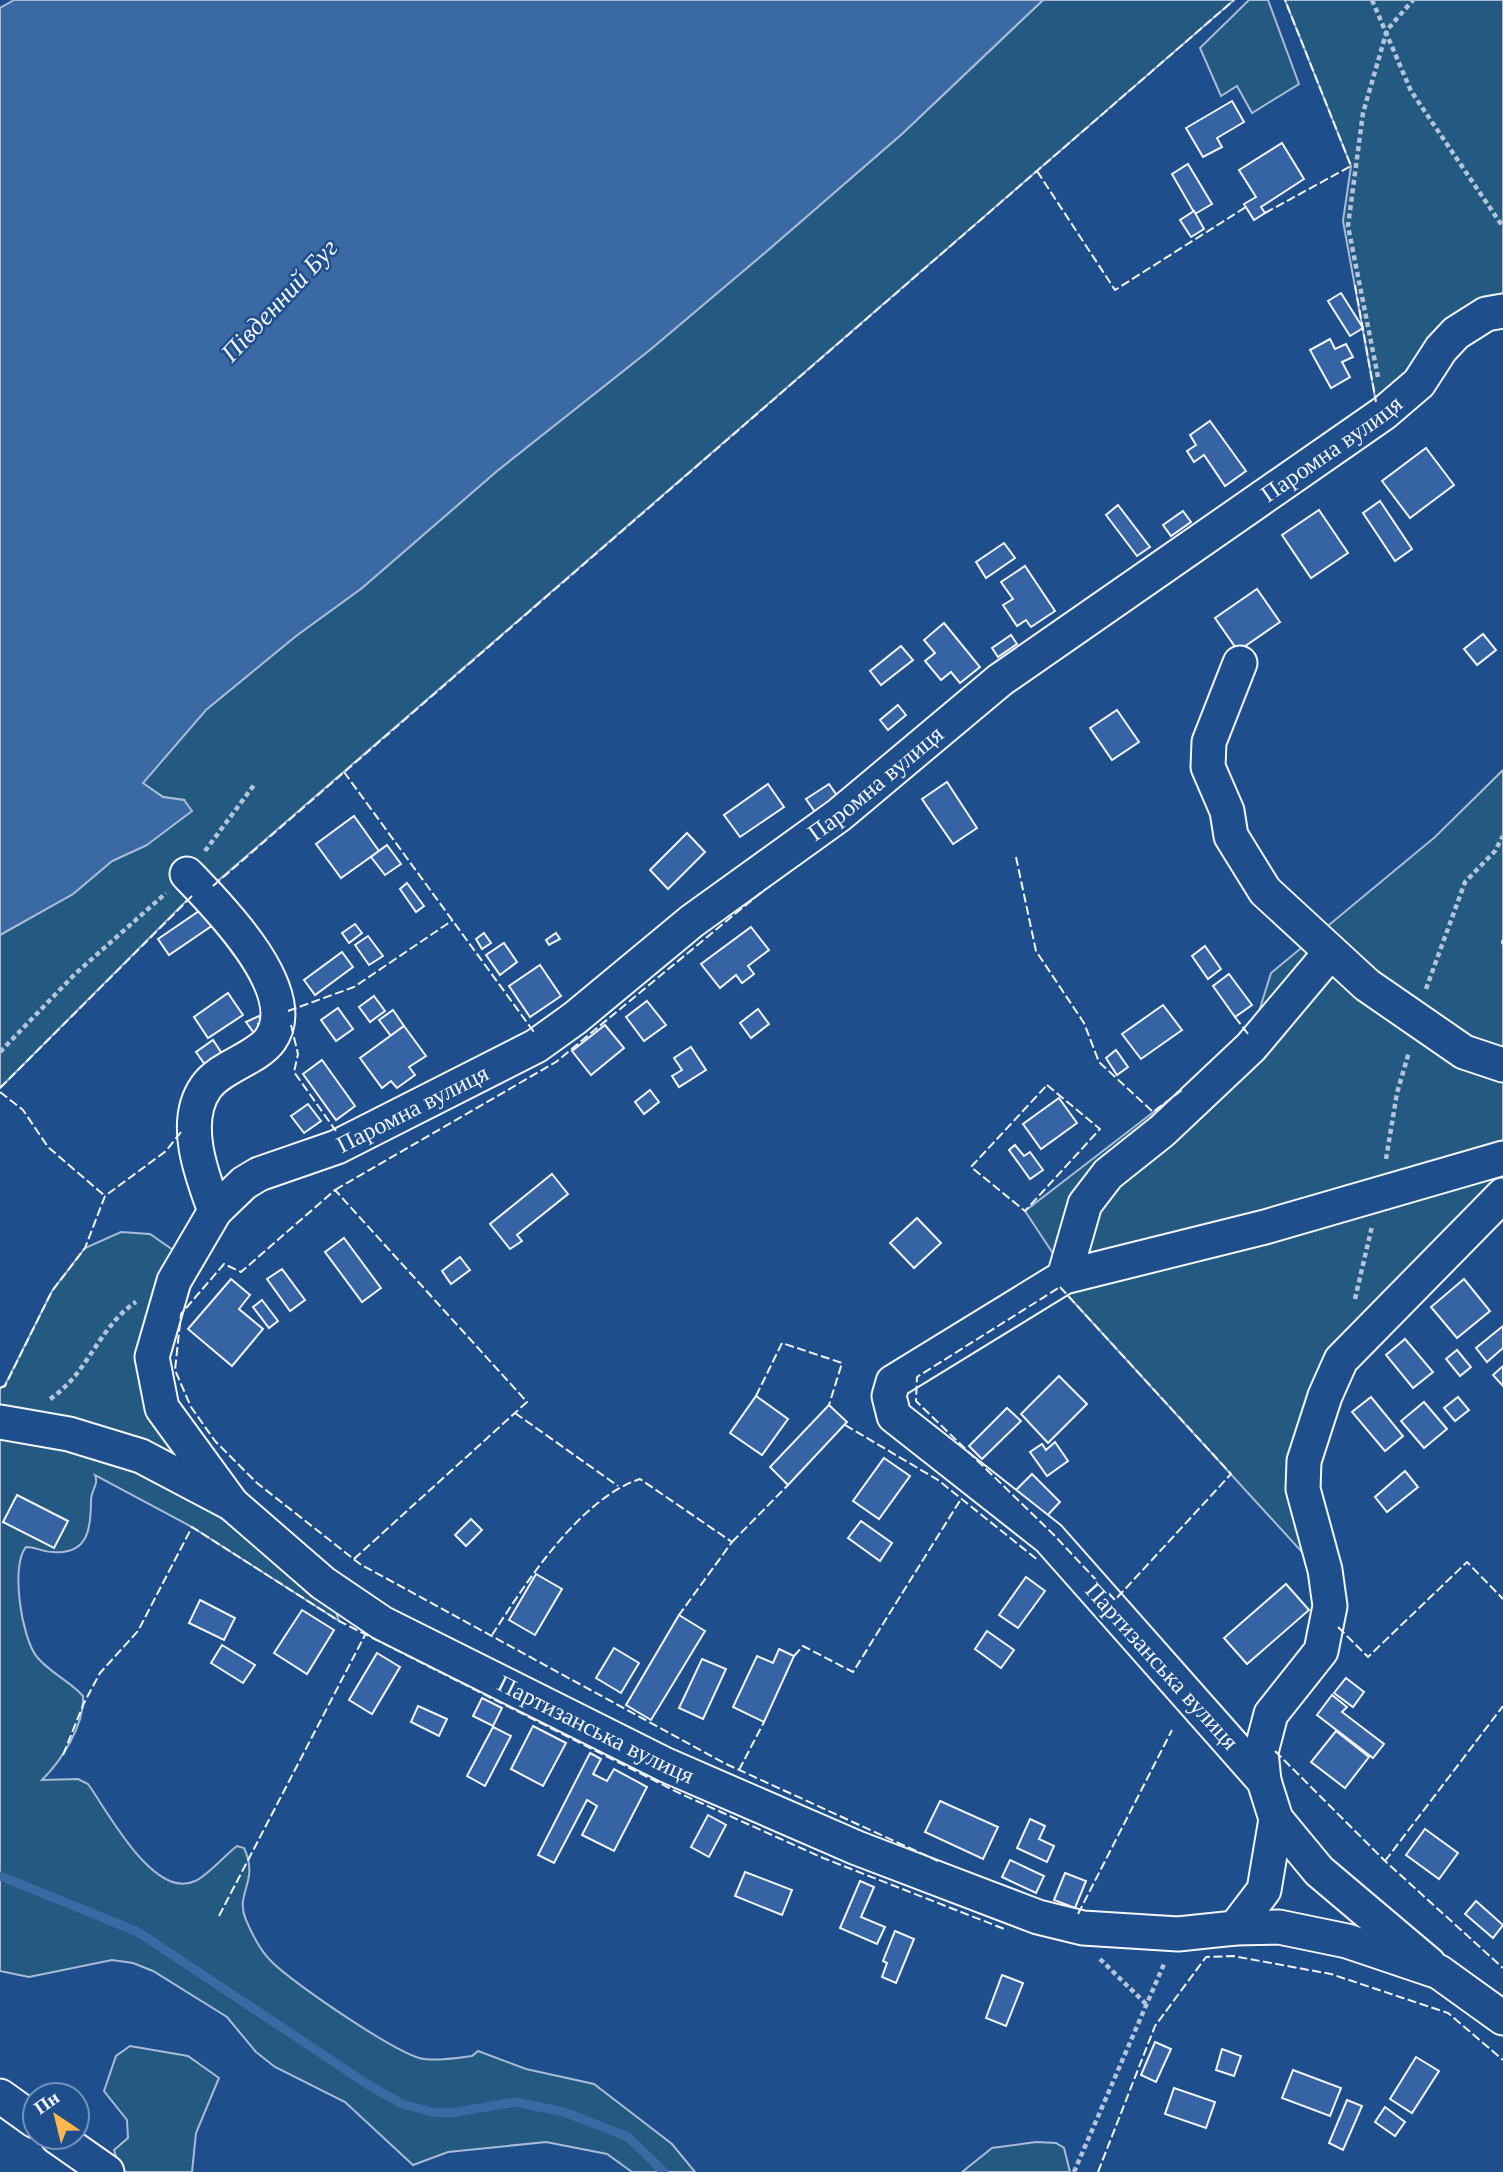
<svg xmlns="http://www.w3.org/2000/svg" width="1503" height="2172" viewBox="0 0 1503 2172" font-family="Georgia,serif">
	<rect width="100%" height="100%" fill="#1f4e8c"/>
	<g fill="#245a82" stroke="#a8bbd7" stroke-width="2">
		<polygon points="1043,0 1234,0 213,885 196,891 0,1088 0,935 73,894 112,861 147,845 184,800 163,797 142,783 205,710 296,636 362,588 497,471 651,349 767,251 903,133"/>
		<polygon points="1249,0 1268,0 1299,84 1252,113 1237,86 1221,96 1200,48"/>
		<polygon points="1285,0 1503,0 1503,302 1377,408 1343,221 1351,166"/>
		<polygon points="1503,770 1503,1205 1387,1320 1344,1387 1313,1464 1312,1563 1060,1287 1058,1261 1025,1211 1251,1037 1271,973 1435,837"/>
		<path d="M 121,1232 L 150,1234 L 173,1250 L 141,1374 L 142,1396 L 155,1420 L 332,1600 L 339,1621 L 192,1527 L 95,1475 C 99,1486 91,1489 91,1500 C 91,1527 89,1555 53,1552 C 43,1552 35,1547 26,1547 C 10,1566 22,1639 37,1657 C 50,1673 70,1681 83,1696 C 85,1725 61,1761 42,1780 L 78,1779 L 88,1784 C 107,1810 154,1901 195,1881 C 207,1876 225,1855 237,1846 L 244,1848 C 260,1882 234,1893 246,1920 C 252,1934 260,1950 271,1961 C 290,1981 399,2056 424,2059 C 439,2061 457,2058 472,2056 L 478,2051 L 526,2069 L 594,2084 L 672,2144 L 695,2172 L 632,2172 L 607,2154 L 546,2142 L 448,2152 L 413,2165 L 345,2102 L 275,2067 L 256,2052 L 227,2017 L 153,1971 L 133,1963 L 112,1960 L 29,1977 L 0,1971 L 0,1388 L 5,1385 L 52,1291 L 85,1248 Z"/>
		<polygon points="130,2046 188,2056 219,2078 196,2133 192,2172 125,2172 119,2166 114,2150 128,2138 127,2120 104,2091 116,2056"/>
		<polygon points="1036,2142 1056,2143 1064,2148 1070,2172 962,2172 992,2148"/>
	</g>
	<polygon fill="#3b69a3" stroke="#a8bbd7" stroke-width="2" points="14,0 1043,0 903,133 767,251 651,349 497,471 362,588 296,636 206,710 143,783 163,797 184,800 192,811 147,845 112,861 73,894 0,935 0,8"/>
	<g fill="none" stroke-linecap="round" stroke-linejoin="round">
		<polyline stroke="#3b69a3" stroke-width="9" points="0,1876 138,1932 367,2084 402,2104 432,2112 451,2113 515,2102 564,2112 628,2137 664,2172"/>
	</g>
	<g fill="#3563a3" stroke="#f2f6ff" stroke-width="2">
		<polygon points="1232,101 1244,122 1217,138 1222,147 1203,157 1186,128"/>
		<polygon points="1282,143 1304,179 1261,207 1265,213 1254,220 1244,204 1256,197 1239,170"/>
		<polygon points="1188,164 1212,204 1195,214 1172,174"/>
		<polygon points="1194,211 1204,229 1191,237 1180,220"/>
		<polygon points="1341,293 1363,328 1350,336 1328,301"/>
		<polygon points="1330,339 1335,349 1346,344 1353,357 1342,362 1350,377 1331,388 1310,350"/>
		<polygon points="1210,421 1246,471 1225,486 1204,455 1194,462 1187,451 1196,445 1190,435"/>
		<polygon points="1426,448 1454,485 1410,518 1382,481"/>
		<polygon points="1380,501 1412,549 1395,561 1363,513"/>
		<polygon points="1118,505 1150,547 1137,556 1106,515"/>
		<polygon points="1319,510 1348,553 1311,578 1282,535"/>
		<polygon points="1183,511 1191,522 1171,536 1163,525"/>
		<polygon points="1004,543 1015,558 986,578 976,562"/>
		<polygon points="1025,566 1055,611 1031,627 1026,620 1017,626 1003,605 1013,599 1001,582"/>
		<polygon points="1257,589 1280,622 1238,651 1215,618"/>
		<polygon points="944,623 980,667 960,683 951,672 941,680 925,661 935,653 924,640"/>
		<polygon points="1483,634 1496,650 1477,665 1464,649"/>
		<polygon points="1011,635 1017,644 998,657 992,648"/>
		<polygon points="901,646 913,660 881,685 870,671"/>
		<polygon points="898,705 906,715 888,730 880,720"/>
		<polygon points="1117,710 1139,742 1112,760 1090,728"/>
		<polygon points="947,782 977,828 953,844 922,799"/>
		<polygon points="768,784 784,807 740,837 724,815"/>
		<polygon points="829,784 838,797 815,812 806,799"/>
		<polygon points="354,816 379,851 341,878 316,844"/>
		<polygon points="687,833 705,852 668,889 650,870"/>
		<polygon points="387,845 401,864 385,875 371,857"/>
		<polygon points="407,883 424,906 416,912 400,889"/>
		<polygon points="205,907 216,923 169,955 158,939"/>
		<polygon points="355,924 362,933 349,943 342,933"/>
		<polygon points="751,927 769,950 748,966 754,974 742,983 736,975 720,988 701,964"/>
		<polygon points="484,933 491,943 482,949 476,939"/>
		<polygon points="556,933 560,939 549,945 546,940"/>
		<polygon points="368,936 383,956 369,965 355,945"/>
		<polygon points="504,943 517,962 500,975 486,955"/>
		<polygon points="1205,946 1221,969 1208,979 1192,956"/>
		<polygon points="342,952 353,967 315,995 304,980"/>
		<polygon points="540,965 561,996 530,1017 509,986"/>
		<polygon points="1229,974 1252,1005 1235,1017 1213,986"/>
		<polygon points="228,993 243,1015 208,1038 194,1017"/>
		<polygon points="374,996 385,1011 370,1022 359,1007"/>
		<polygon points="647,1001 666,1025 644,1041 626,1017"/>
		<polygon points="1163,1005 1182,1030 1141,1059 1122,1034"/>
		<polygon points="338,1008 353,1029 336,1041 321,1020"/>
		<polygon points="758,1009 769,1024 751,1038 740,1023"/>
		<polygon points="393,1010 404,1026 391,1036 379,1020"/>
		<polygon points="259,1016 263,1021 258,1024 261,1028 254,1033 246,1022"/>
		<polygon points="605,1025 624,1048 591,1075 572,1051"/>
		<polygon points="404,1026 426,1056 409,1067 415,1075 397,1088 391,1081 382,1088 360,1058"/>
		<polygon points="213,1040 225,1058 208,1069 196,1052"/>
		<polygon points="691,1047 706,1070 679,1087 672,1076 682,1070 674,1058"/>
		<polygon points="1116,1050 1128,1067 1117,1075 1106,1058"/>
		<polygon points="322,1060 355,1106 336,1120 303,1074"/>
		<polygon points="650,1090 659,1102 644,1114 635,1102"/>
		<polygon points="1059,1098 1077,1123 1041,1149 1023,1124"/>
		<polygon points="308,1104 321,1121 304,1133 291,1116"/>
		<polygon points="1015,1145 1024,1156 1030,1152 1043,1170 1030,1179 1009,1150"/>
		<polygon points="552,1174 568,1194 517,1235 522,1241 510,1249 490,1224"/>
		<polygon points="917,1218 941,1243 914,1268 890,1243"/>
		<polygon points="344,1238 381,1288 362,1302 325,1252"/>
		<polygon points="460,1257 470,1270 451,1284 442,1271"/>
		<polygon points="282,1269 305,1300 290,1311 267,1279"/>
		<polygon points="231,1279 250,1295 239,1309 263,1329 232,1366 188,1329"/>
		<polygon points="1464,1279 1490,1311 1457,1338 1431,1307"/>
		<polygon points="262,1300 278,1321 269,1328 253,1307"/>
		<polygon points="1503,1326 1503,1348 1487,1362 1476,1348"/>
		<polygon points="1405,1339 1433,1372 1413,1388 1386,1355"/>
		<polygon points="1457,1350 1471,1367 1460,1376 1446,1359"/>
		<polygon points="1503,1366 1503,1386 1493,1375"/>
		<polygon points="1059,1376 1087,1404 1048,1443 1021,1414"/>
		<polygon points="756,1396 788,1419 762,1455 730,1433"/>
		<polygon points="1371,1397 1403,1436 1385,1451 1352,1412"/>
		<polygon points="1458,1397 1469,1410 1455,1421 1444,1408"/>
		<polygon points="1424,1402 1447,1429 1424,1448 1401,1421"/>
		<polygon points="829,1405 847,1422 788,1485 770,1467"/>
		<polygon points="1007,1408 1021,1421 982,1459 969,1446"/>
		<polygon points="1055,1442 1068,1461 1047,1476 1030,1452 1042,1444 1046,1450"/>
		<polygon points="884,1458 910,1476 879,1519 853,1501"/>
		<polygon points="1405,1471 1418,1487 1387,1512 1375,1497"/>
		<polygon points="1032,1474 1060,1502 1043,1520 1015,1491"/>
		<polygon points="17,1495 68,1521 54,1548 3,1522"/>
		<polygon points="471,1519 482,1530 466,1546 455,1535"/>
		<polygon points="861,1521 892,1543 880,1561 848,1538"/>
		<polygon points="536,1574 562,1589 535,1635 509,1620"/>
		<polygon points="1026,1577 1045,1591 1018,1628 999,1615"/>
		<polygon points="1286,1584 1309,1610 1247,1664 1224,1638"/>
		<polygon points="200,1600 235,1618 224,1640 189,1623"/>
		<polygon points="302,1610 334,1630 307,1674 274,1653"/>
		<polygon points="679,1615 705,1631 651,1720 626,1705"/>
		<polygon points="987,1631 1014,1650 1001,1668 975,1649"/>
		<polygon points="222,1645 255,1665 243,1683 211,1663"/>
		<polygon points="614,1648 639,1663 621,1693 596,1678"/>
		<polygon points="779,1649 794,1656 764,1722 733,1707 757,1656 773,1663"/>
		<polygon points="377,1653 400,1667 372,1714 349,1700"/>
		<polygon points="702,1659 726,1669 703,1719 679,1708"/>
		<polygon points="1346,1678 1364,1692 1353,1707 1334,1693"/>
		<polygon points="1332,1695 1347,1707 1342,1712 1384,1744 1373,1758 1317,1715"/>
		<polygon points="482,1698 502,1708 493,1726 473,1716"/>
		<polygon points="418,1706 447,1719 439,1736 411,1722"/>
		<polygon points="533,1726 566,1743 543,1786 511,1769"/>
		<polygon points="493,1727 511,1736 485,1786 467,1776"/>
		<polygon points="1336,1731 1369,1757 1345,1788 1311,1762"/>
		<polygon points="590,1753 601,1759 593,1774 607,1781 614,1769 647,1787 614,1851 582,1835 597,1806 587,1800 554,1863 538,1855"/>
		<polygon points="940,1801 998,1827 983,1859 925,1832"/>
		<polygon points="708,1815 726,1825 709,1857 691,1847"/>
		<polygon points="1030,1819 1045,1826 1039,1839 1054,1846 1047,1862 1017,1848"/>
		<polygon points="1425,1829 1458,1853 1439,1879 1406,1855"/>
		<polygon points="1010,1860 1044,1876 1036,1893 1002,1877"/>
		<polygon points="745,1872 792,1890 782,1915 735,1896"/>
		<polygon points="1065,1873 1086,1881 1075,1908 1054,1900"/>
		<polygon points="860,1881 874,1887 861,1917 885,1927 877,1944 840,1928"/>
		<polygon points="1476,1901 1503,1925 1493,1938 1465,1914"/>
		<polygon points="895,1931 914,1939 896,1983 882,1977 887,1963 883,1961"/>
		<polygon points="1002,1975 1023,1983 1006,2026 986,2018"/>
		<polygon points="1155,2042 1171,2049 1156,2082 1141,2075"/>
		<polygon points="1222,2049 1241,2056 1234,2076 1216,2070"/>
		<polygon points="1416,2057 1439,2071 1412,2113 1390,2099"/>
		<polygon points="1293,2070 1341,2088 1330,2116 1282,2098"/>
		<polygon points="1174,2088 1215,2102 1206,2128 1165,2114"/>
		<polygon points="1347,2100 1362,2106 1343,2150 1329,2143"/>
		<polygon points="1385,2107 1405,2122 1395,2136 1375,2122"/>
	</g>
	<g fill="none" stroke-linecap="round" stroke-linejoin="round">
		<defs>
			<g id="minor">
				<polyline points="1240,663 1209,742 1208,767 1227,811 1231,836 1265,891 1367,985 1464,1052 1503,1065"/>
				<path d="M 187,874 C 218,906 304,992 270,1040 C 256,1059 221,1066 206,1087 C 181,1122 202,1176 215,1211"/>
				<polyline points="1064,1277 1085,1204 1108,1174 1162,1131 1251,1047 1330,953"/>
				<path id="s1" d="M 0,1422 L 69,1434 L 141,1456 L 232,1504 L 323,1583 L 382,1623 L 666,1765 L 857,1848 L 1038,1917 L 1083,1928 L 1178,1934 L 1235,1928 L 1279,1927 L 1347,1941 L 1439,1972 L 1503,2018"/>
				<path id="s2" d="M 232,1504 L 162,1408 L 152,1357 L 174,1281 L 215,1211 L 244,1183 L 259,1174 L 337,1147 L 536,1046 L 575,1018 L 692,921 L 839,815 L 1000,680 L 1384,413 L 1419,383 L 1441,349 L 1456,333 L 1486,314 L 1503,311"/>
				<polyline points="1264,1781 1261,1752 1271,1714 1321,1651 1330,1606 1325,1570 1303,1489 1304,1461 1325,1396 1341,1360 1503,1195"/>
				<polyline points="1276,1819 1319,1871 1429,1964"/>
				<polyline points="1235,1928 1264,1890 1276,1819 1264,1781 1049,1538 894,1416 889,1396 893,1382 1064,1277 1265,1227 1503,1158"/>
				<polyline points="0,2096 35,2121"/>
				<polyline points="57,2137 107,2172"/>
			</g>
		</defs>
		<use href="#minor" stroke="#f2f6ff" stroke-width="37"/>
		<g stroke="#b3c4dc" stroke-width="4.5" stroke-dasharray="5 3.5" stroke-linecap="butt">
			<polyline points="1372,0 1411,91 1503,227"/>
			<polyline points="1378,377 1348,226 1363,113 1387,30 1413,0"/>
			<polyline points="205,851 254,785"/>
			<polyline points="1426,989 1465,882 1495,851 1503,836"/>
			<polyline points="0,1052 75,974 166,893"/>
			<polyline points="1386,1159 1397,1093 1409,1052"/>
			<polyline points="1355,1299 1372,1226"/>
			<path d="M 50,1399 C 88,1374 99,1326 136,1302"/>
			<polyline points="1100,1959 1146,2004"/>
			<polyline points="1074,2172 1164,1964"/>
		</g>
		<use href="#minor" stroke="#1f4e8c" stroke-width="33"/>
		<g stroke="#f2f6ff" stroke-width="2" stroke-dasharray="9 3.5" stroke-linecap="butt">
			<polyline points="1037,171 1115,290 1246,207"/>
			<polyline points="1265,213 1351,166 1285,0"/>
			<polyline points="1355,285 1376,402"/>
			<polyline points="344,772 534,1032"/>
			<polyline points="1016,857 1036,951 1084,1023 1099,1062 1153,1112 1182,1090"/>
			<polyline points="213,886 1234,0"/>
			<polyline points="288,1011 354,987 453,920"/>
			<polyline points="1235,1017 1248,1034"/>
			<polyline points="291,1025 298,1054 294,1072 336,1131"/>
			<polygon points="1047,1085 1100,1129 1025,1211 971,1167"/>
			<polyline points="0,1088 193,895"/>
			<polyline points="0,1092 23,1110 48,1147 105,1196"/>
			<polyline points="335,1190 556,1062 764,890"/>
			<polygon points="1060,1287 1231,1474 1115,1600 1053,1534 916,1401 917,1377"/>
			<polyline points="0,1388 5,1386 52,1291 85,1248 105,1196 166,1151 181,1132"/>
			<polyline points="756,1396 782,1343 842,1363 829,1405"/>
			<polyline points="515,1413 618,1486"/>
			<polyline points="845,1425 938,1480 1039,1561"/>
			<polyline points="732,1542 788,1485"/>
			<polyline points="354,1559 527,1402 335,1190 241,1272 224,1264 181,1314 175,1370 191,1407 215,1441 257,1483 360,1564 724,1763 938,1861"/>
			<polyline points="1338,1627 1368,1657 1467,1562 1503,1599"/>
			<path d="M 492,1635 C 526,1583 579,1499 640,1479 L 732,1542 L 679,1615"/>
			<polyline points="794,1656 803,1646 853,1672 961,1499"/>
			<polyline points="1275,1751 1385,1861 1503,1968"/>
			<polyline points="63,1755 84,1703 100,1673 138,1631 192,1527 339,1621 681,1794 823,1858 1007,1930"/>
			<polyline points="739,1770 764,1722"/>
			<polyline points="1385,1861 1503,1706"/>
			<polyline points="1078,1914 1172,1730"/>
			<polyline points="219,1916 365,1635"/>
			<polyline points="1098,2172 1155,2026 1206,1957 1233,1956 1331,1974 1448,2013 1503,2060"/>
		</g>
		<polyline stroke="#f2f6ff" stroke-width="3.5" points="1503,941 1503,943"/>
	</g>
	<g text-anchor="middle" stroke-width="5" stroke-linejoin="round" paint-order="stroke">
		<g font-size="24" fill="#f2f6ff" stroke="#1f4e8c">
			<text dy="8" stroke="none"><textPath href="#s2" startOffset="1690">Паромна вулиця</textPath></text>
			<text dy="8" stroke="none"><textPath href="#s2" startOffset="1124">Паромна вулиця</textPath></text>
			<text dy="8" stroke="none"><textPath href="#s2" startOffset="556">Паромна вулиця</textPath></text>
			<text transform="translate(1162 1666) rotate(48)" y="8">Партизанська вулиця</text>
			<text dy="8" stroke="none"><textPath href="#s1" startOffset="679">Партизанська вулиця</textPath></text>
		</g>
		<g font-size="26" font-style="italic" fill="#f2f6ff" stroke="#1f4e8c">
			<text transform="translate(279 300) rotate(-47)" y="9">Південний Буг</text>
		</g>
	</g>
	<g transform="translate(56 2116) rotate(325)"><circle r="33" fill="#1f4e8c" stroke="#7391ba" stroke-width="2"/>
	<path d="M0-5L12 26L0 18L-12 26Z" fill="#ffb74d"/>
	<text y="-10" font-size="19" font-weight="bold" text-anchor="middle" fill="#f2f6ff">Пн</text>
	</g>
</svg>
